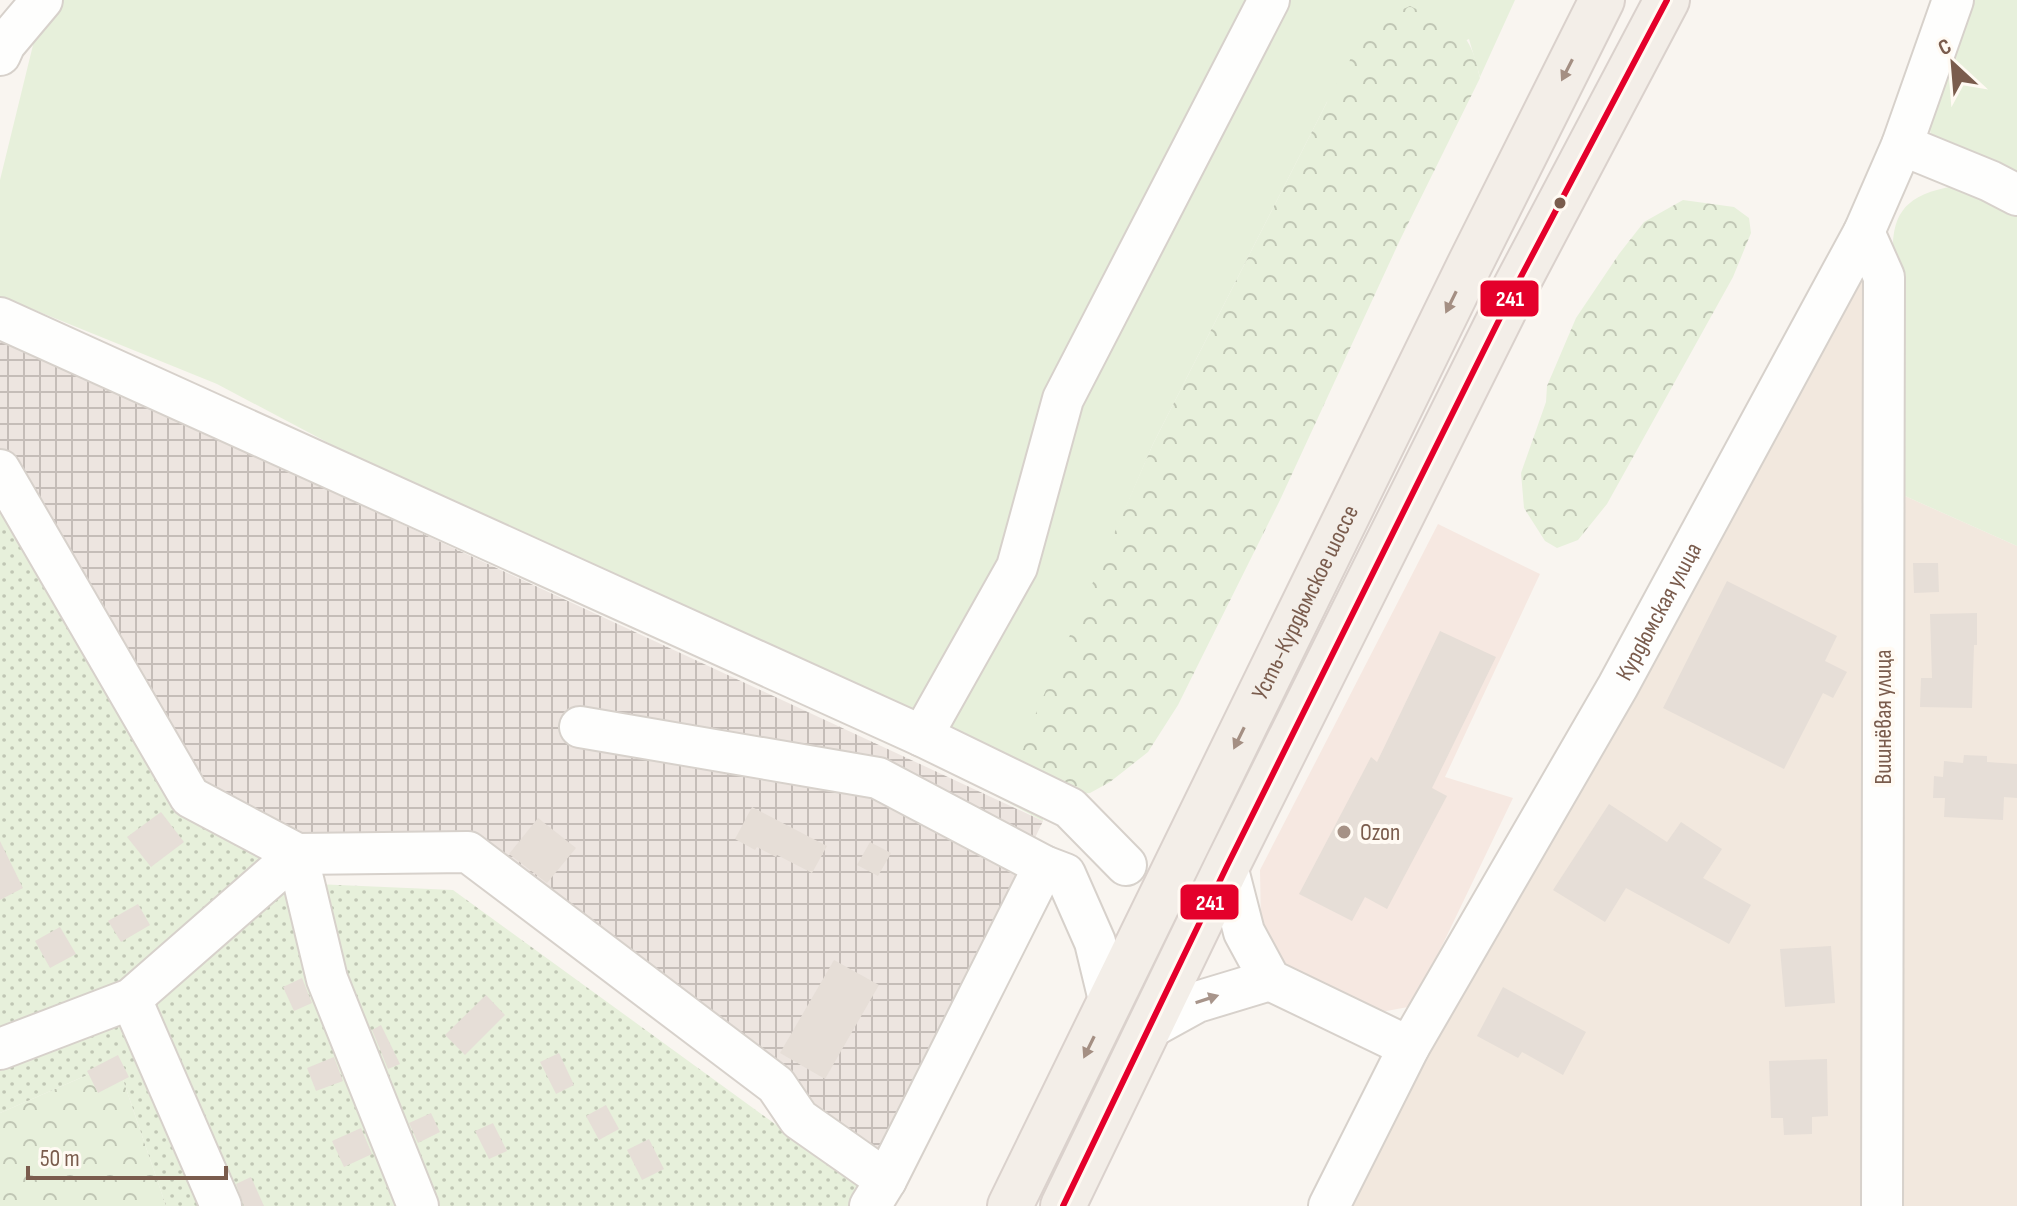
<svg xmlns="http://www.w3.org/2000/svg" width="2017" height="1206" viewBox="0 0 2017 1206" font-family="'Sofia Sans Condensed',sans-serif">
	<defs>
		<pattern id="industrial-grid" width="8" height="8" patternUnits="userSpaceOnUse" patternTransform="scale(2)"><rect width="8" height="8" fill="#ede5e0"/><path d="M0 4h8M4 0v8" fill="none" stroke="#c5bdb8"/></pattern>
		<pattern id="forest-crowns" width="20" height="18" patternUnits="userSpaceOnUse" patternTransform="scale(2)"><rect width="20" height="18" fill="#e7f0db"/><path d="M2 6a3 3 0 1 1 6 0M12 15a3 3 0 1 1 6 0" fill="none" stroke="#c0c6b4"/></pattern>
		<pattern id="garden-dots" width="8" height="8" patternUnits="userSpaceOnUse" patternTransform="scale(2)"><rect width="8" height="8" fill="#e7f0db"/><path d="M2 2h.1M6 6h.1" fill="none" stroke="#c0c6b4" stroke-width="1.8" stroke-linecap="round"/></pattern>
	</defs>
	<rect width="100%" height="100%" fill="#f9f5f0"/>
	<g fill="#f2e8de">
		<polygon points="1862,278 1875,283 1872,1206 1348,1206 1422,1057"/>
		<polygon points="1896,492 2017,546 2017,1206 1892,1206"/>
	</g>
	<polygon fill="#f6e8e1" points="1438,524 1540,574 1445,777 1513,798 1413,1006 1376,1013 1283,971 1261,925 1260,870"/>
	<polygon fill="url(#industrial-grid)" points="0,338 1043,821 884,1158 467,842 301,846 191,784 0,455"/>
	<g fill="#e7f0db">
		<polygon points="44,0 1515,0 1480,77 1469,39 1327,102 1153,444 1073,631 1042,787 1043,821 217,384 0,296 0,180"/>
		<polygon points="1967,0 2017,0 2017,175 1932,142 1928,117"/>
		<path d="M 1954,186 L 2017,205 L 2017,546 L 1896,492 L 1894,273 C 1889,219 1898,196 1954,186 Z"/>
	</g>
	<g fill="url(#forest-crowns)">
		<path d="M 1410,6 C 1454,27 1470,26 1480,78 L 1400,240 L 1280,500 L 1178,705 L 1148,752 L 1110,782 L 1090,793 L 1070,795 L 1030,773 L 1022,752 L 1033,720 L 1153,444 L 1327,102 L 1362,38 L 1379,20 Z"/>
		<polygon points="1683,200 1734,207 1749,218 1751,233 1733,277 1607,504 1578,540 1557,548 1545,541 1524,508 1521,473 1546,402 1547,386 1576,318 1619,254 1644,222"/>
		<polygon points="117,1062 166,1206 0,1206 0,1113"/>
	</g>
	<polygon fill="url(#garden-dots)" points="0,493 123,704 316,884 453,890 888,1206 166,1206 117,1062 0,1113"/>
	<g fill="#e6ded7">
		<polygon points="1913,563 1938,563 1939,592 1914,593"/>
		<polygon points="1727,581 1837,636 1825,661 1847,672 1833,698 1823,693 1784,769 1663,708"/>
		<polygon points="1977,613 1977,645 1974,645 1972,708 1920,707 1921,678 1932,678 1930,614"/>
		<polygon points="1440,631 1496,657 1432,788 1447,796 1387,909 1365,897 1352,921 1299,894 1371,757 1377,762"/>
		<polygon points="1964,755 1987,756 1987,762 2017,764 2017,798 2004,797 2003,820 1944,817 1945,798 1933,798 1934,776 1943,777 1944,761 1963,763"/>
		<polygon points="1609,804 1667,842 1681,822 1722,849 1703,878 1751,905 1729,944 1626,888 1605,922 1553,890"/>
		<polygon points="752,807 827,846 812,873 777,855 776,857 757,847 755,850 735,839"/>
		<polygon points="161,812 184,842 151,867 127,837"/>
		<polygon points="538,818 576,848 547,883 509,854"/>
		<polygon points="0,841 23,888 0,900"/>
		<polygon points="870,842 891,853 878,876 857,865"/>
		<polygon points="138,904 150,925 121,942 108,921"/>
		<polygon points="60,927 76,954 50,968 35,941"/>
		<polygon points="1831,946 1835,1003 1785,1007 1780,949"/>
		<polygon points="834,960 879,985 825,1079 780,1053"/>
		<polygon points="302,978 312,1003 294,1011 283,987"/>
		<polygon points="1503,987 1586,1032 1563,1075 1522,1052 1518,1058 1477,1036"/>
		<polygon points="486,995 505,1015 465,1055 445,1035"/>
		<polygon points="381,1025 400,1064 388,1069 372,1030"/>
		<polygon points="559,1053 574,1085 556,1094 540,1062"/>
		<polygon points="118,1055 129,1077 98,1093 87,1071"/>
		<polygon points="334,1057 343,1081 316,1091 307,1068"/>
		<polygon points="1827,1059 1828,1116 1812,1117 1812,1134 1784,1135 1783,1118 1771,1118 1769,1061"/>
		<polygon points="606,1105 619,1129 599,1140 586,1116"/>
		<polygon points="431,1113 440,1132 418,1143 409,1123"/>
		<polygon points="493,1123 507,1151 489,1159 475,1131"/>
		<polygon points="361,1128 372,1154 344,1167 332,1141"/>
		<polygon points="649,1139 664,1169 642,1180 627,1150"/>
		<polygon points="251,1177 264,1206 244,1206 236,1184"/>
	</g>
	<g fill="none" stroke-linecap="round" stroke-linejoin="round">
		<defs>
			<g id="minor">
				<polyline points="0,55 5,44 42,0"/>
				<polyline points="1902,145 1990,181 2017,195"/>
				<polyline points="1864,232 1884,277 1882,1206"/>
				<polyline points="0,318 922,736 1070,808 1126,865"/>
				<polyline points="0,470 190,797 297,854 327,979 418,1206"/>
				<polyline points="580,727 878,778 1044,866 1065,874 1095,942 1110,1004"/>
				<polyline points="922,736 1017,567 1063,399 1269,0"/>
				<polyline points="1227,866 1244,932 1270,980 1409,1047"/>
				<polyline points="131,999 221,1206"/>
				<polyline points="1148,1029 1197,1002 1270,980"/>
				<polyline points="0,1049 131,999 297,854 468,852 776,1085 799,1119 886,1180"/>
				<polyline points="870,1206 886,1180 1044,866"/>
				<path id="s1" d="M 1329,1206 L 1409,1047 L 1618,686 L 1864,232 L 1902,145 L 1953,0"/>
			</g>
			<g id="major">
				<path id="s2" d="M 1010,1206 L 1470,264 L 1602,0"/>
				<polyline points="1063,1206 1227,866 1516,286 1667,0"/>
			</g>
		</defs>
		<use href="#minor" stroke="#d7d1cb" stroke-width="44"/>
		<use href="#major" stroke="#dad1cc" stroke-width="48"/>
		<use href="#minor" stroke="#fefefd" stroke-width="40"/>
		<use href="#major" stroke="#f3eee8" stroke-width="44"/>
		<defs>
			<polyline id="bus-1" points="1063,1206 1227,866 1516,286 1667,0"/>
		</defs>
		<use href="#bus-1" stroke="#fffaf3" stroke-width="12"/>
		<use href="#bus-1" stroke="#e4002b" stroke-width="6"/>
	</g>
	<defs><path id="oneway-solid" d="M-6-.8H1V-3.2L6.5 0L1 3.2V.8H-6Z" transform="scale(2)"/></defs>
	<g fill="#a48f83">
		<use href="#oneway-solid" transform="translate(1567 70) rotate(117)"/>
		<use href="#oneway-solid" transform="translate(1451 302) rotate(116)"/>
		<use href="#oneway-solid" transform="translate(1239 738) rotate(116)"/>
		<use href="#oneway-solid" transform="translate(1089 1047) rotate(116)"/>
	</g>
	<use fill="#a8958b" href="#oneway-solid" transform="translate(1207 999) rotate(-18)"/>
	<circle fill="#7a5c4d" stroke="#fffaf3" stroke-width="3" cx="1560" cy="203" r="7"/>
	<circle fill="#a69286" stroke="#fffaf3" stroke-width="3" cx="1344" cy="832" r="8"/>
	<g text-anchor="middle" stroke-width="8" stroke-linejoin="round" paint-order="stroke">
		<g font-size="24" fill="#7a5c4d" stroke="#fffaf3">
			<text dy="8" stroke="none"><textPath href="#s2" startOffset="672">Усть-Курдюмское шоссе</textPath></text>
			<text dy="8" stroke="none"><textPath href="#s1" startOffset="680">Курдюмская улица</textPath></text>
			<text transform="translate(1883 717) rotate(-90)" y="8">Вишнёвая улица</text>
		</g>
		<g font-size="24" fill="#7a5c4d" stroke="#fffaf3" text-anchor="start">
			<text x="1360" y="840">Ozon</text>
		</g>
	</g>
	<g stroke="#fffaf3" stroke-width="3">
		<rect x="1479" y="279" width="61" height="39" rx="8" fill="#e4002b"/>
		<rect x="1179" y="883" width="61" height="38" rx="8" fill="#e4002b"/>
	</g>
	<g font-size="22" text-anchor="middle" font-weight="bold" fill="#fff">
		<text x="1510" y="306">241</text>
		<text x="1210" y="910">241</text>
	</g>
	<g transform="translate(1953 64) rotate(334)" stroke="#fffaf3" stroke-width="6" paint-order="stroke">
	<path d="M0-6L14 30L0 20L-14 30Z" fill="#7a5c4d"/>
	<text y="-12" font-size="22" font-weight="bold" text-anchor="middle" fill="#7a5c4d">С</text>
	</g>
	<path d="M28 1166v12h198v-12" fill="none" stroke="#7a5c4d" stroke-width="4"/>
	<text x="40" y="1166" font-size="24" fill="#7a5c4d" stroke="#fffaf3" stroke-width="6" paint-order="stroke">50 m</text>
</svg>
